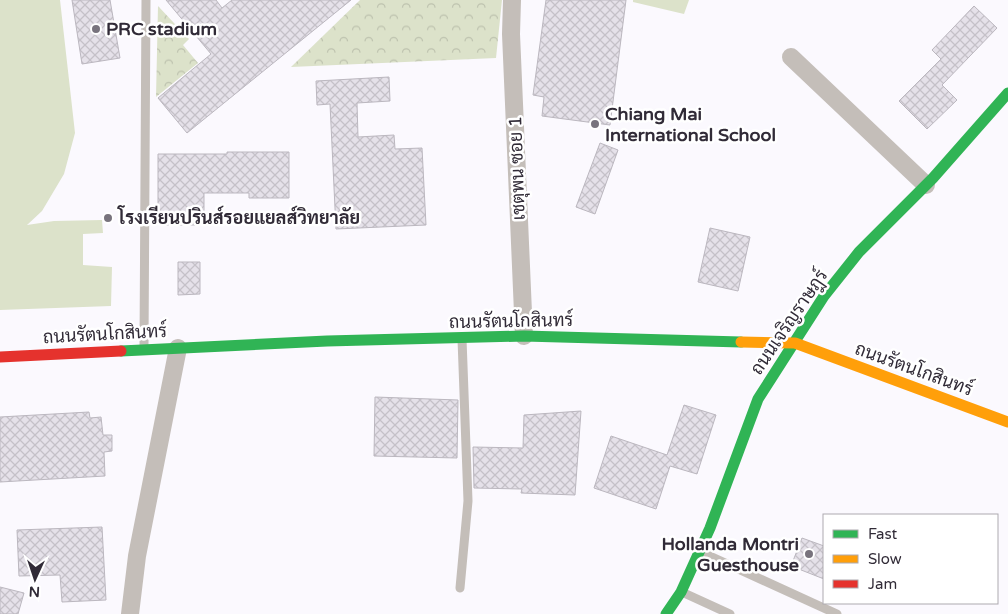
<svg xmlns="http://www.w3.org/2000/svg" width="1008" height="614" viewBox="0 0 1008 614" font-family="'Varela Round',Sarabun,sans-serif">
	<defs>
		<pattern id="forest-crowns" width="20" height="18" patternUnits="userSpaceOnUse" patternTransform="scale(1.25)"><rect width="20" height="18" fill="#dce2ca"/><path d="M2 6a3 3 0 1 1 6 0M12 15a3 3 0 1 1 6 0" fill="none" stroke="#bdc2ae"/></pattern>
		<pattern id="building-cross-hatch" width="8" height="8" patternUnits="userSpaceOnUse" patternTransform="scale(1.25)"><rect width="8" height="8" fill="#e5e1e9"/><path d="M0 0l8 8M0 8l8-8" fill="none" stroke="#c5c1c8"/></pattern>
	</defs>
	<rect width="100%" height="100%" fill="#fbf9fe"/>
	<g fill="#dce2ca">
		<polygon points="0,0 60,0 75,133 64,174 42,211 27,225 54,221 102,220 103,233 83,234 83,265 112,267 111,306 0,310"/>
		<polygon points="633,0 689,0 684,14 633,2"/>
	</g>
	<g fill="url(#forest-crowns)">
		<polygon points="360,0 502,0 496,58 291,67"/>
		<polygon points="158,6 189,39 183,45 198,63 156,97"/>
	</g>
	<g fill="url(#building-cross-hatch)" stroke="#bbb7bf">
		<polygon points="72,0 110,0 120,58 82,64"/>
		<polygon points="166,0 216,0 222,8 232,0 351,0 187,133 158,98 211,54"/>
		<polygon points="546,0 626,0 610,125 542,116 544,97 533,95"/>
		<polygon points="974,6 997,28 942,85 957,100 927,129 899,101 941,59 932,50"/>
		<polygon points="389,77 390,101 357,103 358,137 394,135 395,149 422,148 426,225 336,229 330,104 317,105 316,81"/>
		<polygon points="600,143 618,150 595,214 576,207"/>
		<polygon points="227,152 289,152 289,198 249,198 249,193 204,193 204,218 198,218 198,225 161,225 161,218 158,218 158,154 227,154"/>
		<polygon points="710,228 750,237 738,291 698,282"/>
		<polygon points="178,262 200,262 200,294 178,295"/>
		<polygon points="375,397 458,400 457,458 374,456"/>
		<polygon points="684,405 716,415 697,474 670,466 656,509 594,488 611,436 667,455"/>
		<polygon points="581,411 575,495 521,493 522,489 474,488 473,447 523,448 524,415"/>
		<polygon points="89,412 90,418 101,417 103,435 112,435 112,451 104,452 105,476 0,482 0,417"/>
		<polygon points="102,527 106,600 62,602 60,575 19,576 17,530"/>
		<polygon points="802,538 824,546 824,579 791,566"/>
		<polygon points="0,587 24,593 18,614 0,614"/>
	</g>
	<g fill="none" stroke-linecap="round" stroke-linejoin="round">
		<g stroke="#c4beb9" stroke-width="9">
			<polyline points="144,347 146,0"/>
			<polyline points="701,552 837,614"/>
			<polyline points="460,588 468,501 462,339"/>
			<polyline points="684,593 730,614"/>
		</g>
		<g stroke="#c4beb9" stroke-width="18">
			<polyline points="512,0 511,34 524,336"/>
			<polyline points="791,57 926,185"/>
			<polyline points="130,614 137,556 178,348"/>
		</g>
		<g stroke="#30b455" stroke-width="11">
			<polyline points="121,351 327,341 524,336 741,342"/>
			<polyline points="666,614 681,592 710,528 758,399 824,296 859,252 933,178 1008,93"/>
		</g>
		<polyline stroke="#ff9f0a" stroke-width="11" points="741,342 795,343 1008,422"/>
		<polyline stroke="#e5322d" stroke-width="11" points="0,357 121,351"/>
	</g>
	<g fill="#78737d" stroke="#fff" stroke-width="2">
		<circle cx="96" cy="29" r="5"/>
		<circle cx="595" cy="124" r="5"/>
		<circle cx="108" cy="218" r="5"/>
		<circle cx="809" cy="554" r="5"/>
	</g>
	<g text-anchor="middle" stroke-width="5" stroke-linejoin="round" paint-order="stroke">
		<g font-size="18" font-weight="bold" fill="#312b37" stroke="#fff" text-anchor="start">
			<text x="106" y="35">PRC stadium</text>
			<text x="605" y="120">Chiang Mai<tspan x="605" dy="21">International School</tspan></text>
			<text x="118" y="224">โรงเรียนปรินส์รอยแยลส์วิทยาลัย</text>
			<text x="799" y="550" text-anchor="end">Hollanda Montri<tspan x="799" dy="21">Guesthouse</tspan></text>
		</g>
		<g font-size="18" fill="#312b37" stroke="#fff">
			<text transform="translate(517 168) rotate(-92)" y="6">เชตุพน ซอย 1</text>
			<text transform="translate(511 321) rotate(-1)" y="6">ถนนรัตนโกสินทร์</text>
			<text transform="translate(789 322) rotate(-56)" y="6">ถนนเจริญราษฎร์</text>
			<text transform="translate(105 334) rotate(-3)" y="6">ถนนรัตนโกสินทร์</text>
			<text transform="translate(914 369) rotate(20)" y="6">ถนนรัตนโกสินทร์</text>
		</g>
	</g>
	<rect x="823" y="514" width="175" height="90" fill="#ffffff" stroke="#adaaaf"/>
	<rect x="833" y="530" width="25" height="8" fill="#30b455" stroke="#adaaaf"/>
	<text x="868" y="539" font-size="15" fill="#312b37">Fast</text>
	<rect x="833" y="555" width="25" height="8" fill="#ff9f0a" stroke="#adaaaf"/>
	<text x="868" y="564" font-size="15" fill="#312b37">Slow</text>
	<rect x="833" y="580" width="25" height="8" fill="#e5322d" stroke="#adaaaf"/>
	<text x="868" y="589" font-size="15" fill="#312b37">Jam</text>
	<g transform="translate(35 579) rotate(183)" stroke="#ffffff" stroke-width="4" paint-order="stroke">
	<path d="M0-4L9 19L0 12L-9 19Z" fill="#312b37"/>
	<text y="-8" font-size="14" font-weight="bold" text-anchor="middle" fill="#312b37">N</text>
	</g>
</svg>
